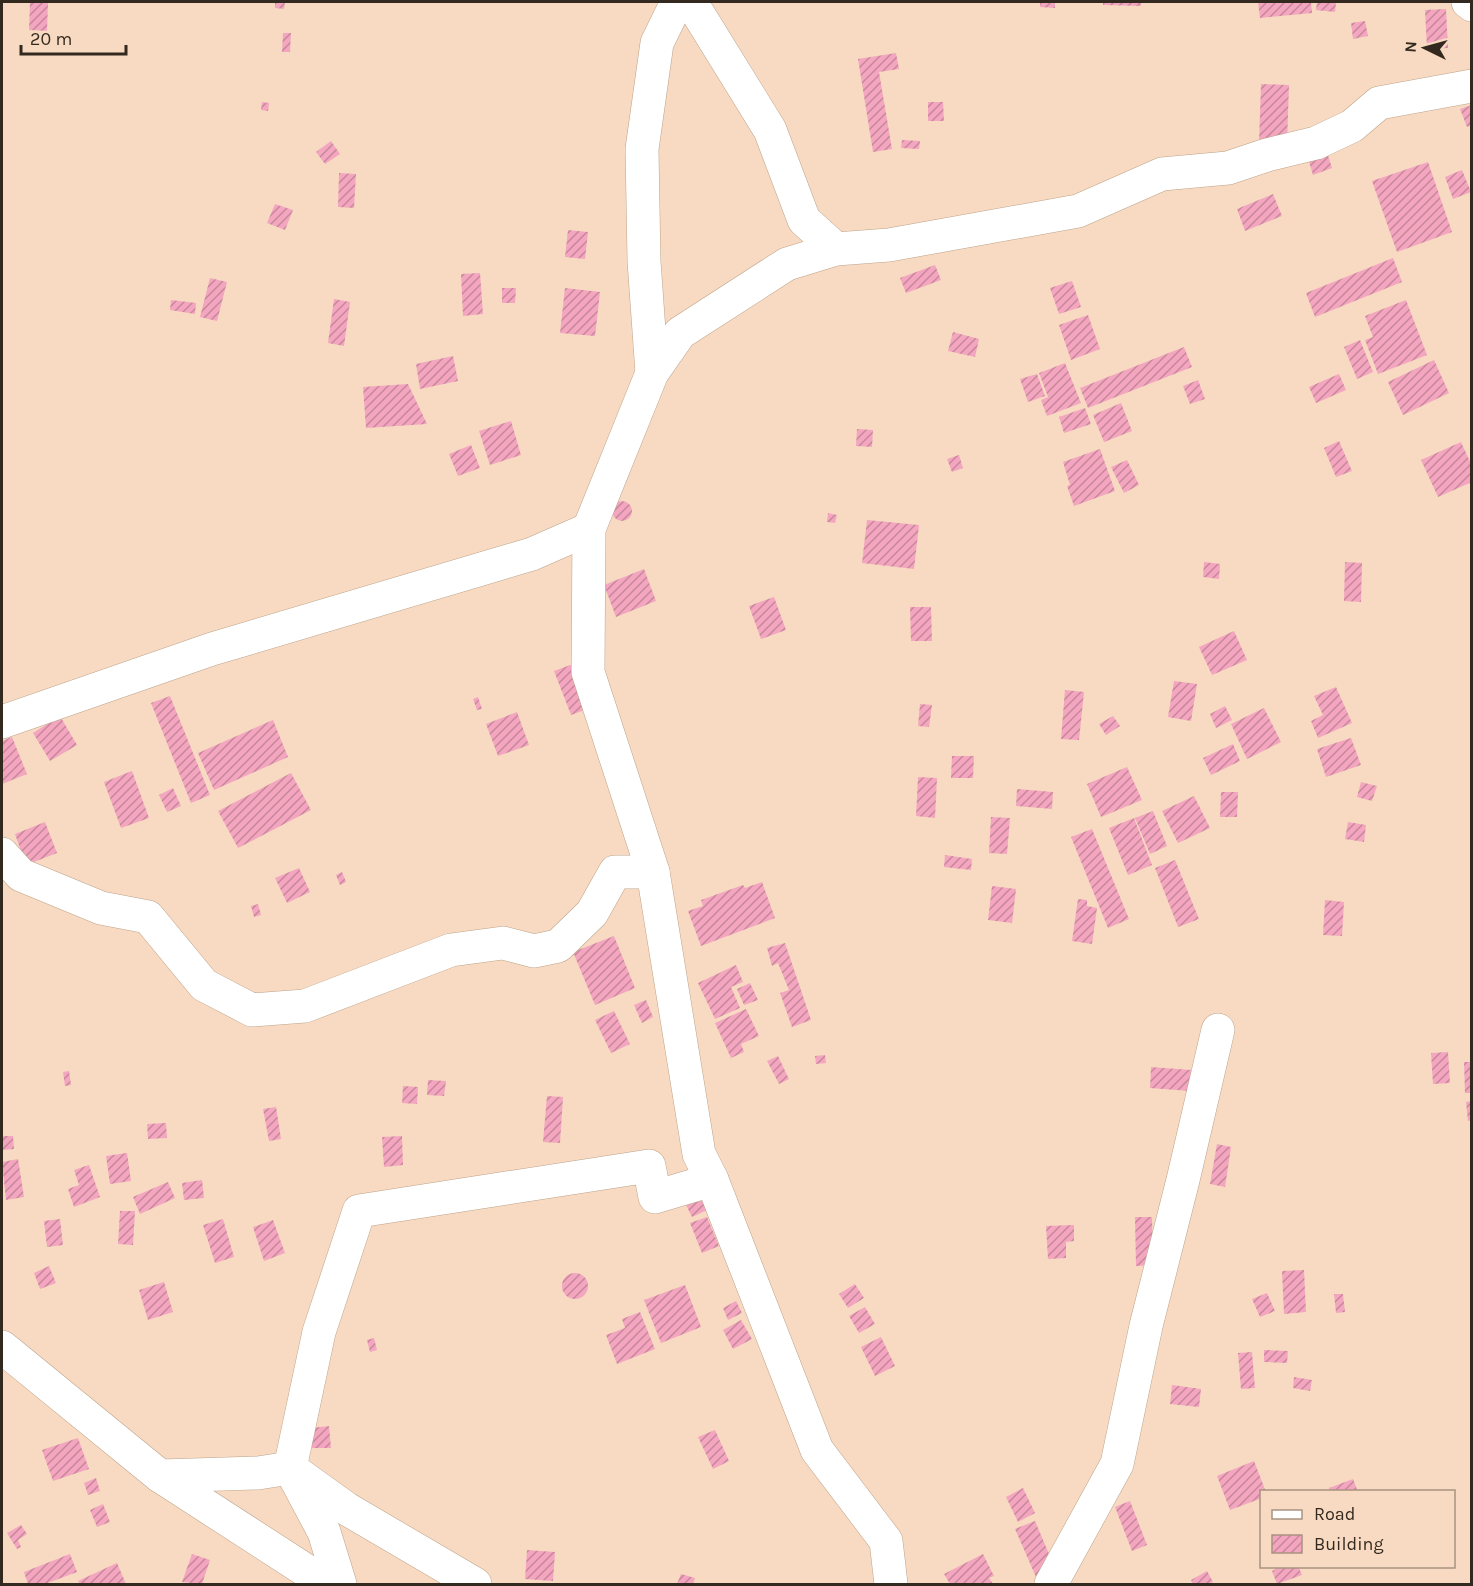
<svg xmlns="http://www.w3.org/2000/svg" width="1473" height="1586" viewBox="0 0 1473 1586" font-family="Karla,sans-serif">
	<defs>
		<pattern id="building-hatch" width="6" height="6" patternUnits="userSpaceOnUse" patternTransform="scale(1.5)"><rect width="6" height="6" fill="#f4a6c0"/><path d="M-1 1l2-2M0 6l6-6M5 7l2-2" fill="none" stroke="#c6879b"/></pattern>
	</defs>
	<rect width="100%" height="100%" fill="#f7dac1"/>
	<g fill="url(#building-hatch)">
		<polygon points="30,2 48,3 47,31 29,30"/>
		<polygon points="275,2 285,2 284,9 275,8"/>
		<polygon points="1040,2 1055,2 1055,8 1040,7"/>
		<polygon points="1103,2 1141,2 1141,6 1103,5"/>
		<polygon points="1258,2 1311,2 1312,13 1260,18"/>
		<polygon points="1317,2 1336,2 1335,12 1316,10"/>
		<polygon points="1446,9 1448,48 1427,49 1425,10"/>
		<polygon points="1365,21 1368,36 1353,39 1351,23"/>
		<polygon points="283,33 291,33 290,52 282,52"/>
		<polygon points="896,53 899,69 879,72 892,149 873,152 858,59"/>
		<polygon points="1261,84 1289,85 1287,144 1259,143"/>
		<polygon points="262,102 269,103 268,111 261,110"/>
		<polygon points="928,102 943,102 944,121 928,121"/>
		<polygon points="1472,105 1472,125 1467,127 1460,109"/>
		<polygon points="902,140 920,141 919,149 901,148"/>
		<polygon points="331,141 340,154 325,164 316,152"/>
		<polygon points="1326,149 1332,168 1313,175 1307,155"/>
		<polygon points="1428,162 1452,232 1397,252 1372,181"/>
		<polygon points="1462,170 1471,192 1453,199 1445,177"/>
		<polygon points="339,173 356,174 354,208 338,207"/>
		<polygon points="1273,194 1282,216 1245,231 1237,209"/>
		<polygon points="275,204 293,210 285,230 267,223"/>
		<polygon points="568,230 588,232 585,259 565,257"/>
		<polygon points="1393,258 1402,282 1315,317 1306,293"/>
		<polygon points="935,265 941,280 906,293 900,278"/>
		<polygon points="480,273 483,314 463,316 461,274"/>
		<polygon points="210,278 227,282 217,321 200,317"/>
		<polygon points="1072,281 1081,307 1059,314 1050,288"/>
		<polygon points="502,288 516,288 515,303 502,303"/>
		<polygon points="565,288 600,292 595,336 560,333"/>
		<polygon points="334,299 350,302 344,346 328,343"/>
		<polygon points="171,300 196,303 195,314 170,310"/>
		<polygon points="1406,300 1427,355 1378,374 1365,340 1373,337 1365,316"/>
		<polygon points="1088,315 1100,349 1071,360 1059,325"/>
		<polygon points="953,332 979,339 975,357 948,351"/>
		<polygon points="1360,340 1373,372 1357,379 1344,347"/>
		<polygon points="1184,347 1192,367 1088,408 1080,388"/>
		<polygon points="453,356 458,381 420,389 416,364"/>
		<polygon points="1434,360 1449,393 1403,415 1388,382"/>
		<polygon points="1065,363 1081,403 1047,416 1041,400 1048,397 1039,373"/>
		<polygon points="1037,374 1045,396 1028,402 1020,379"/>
		<polygon points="1339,374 1346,390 1316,403 1309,387"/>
		<polygon points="1198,380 1205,399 1190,404 1183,386"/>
		<polygon points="408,384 427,424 366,428 363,387"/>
		<polygon points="1121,403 1132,431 1104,442 1093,415"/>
		<polygon points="1085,408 1091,424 1064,433 1059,417"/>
		<polygon points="511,421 521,455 490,465 479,431"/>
		<polygon points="857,429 873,430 872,447 856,446"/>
		<polygon points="1339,441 1352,471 1336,477 1324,448"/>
		<polygon points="1461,442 1472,466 1472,482 1438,497 1421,460"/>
		<polygon points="471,445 480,468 458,476 449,454"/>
		<polygon points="1100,449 1115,491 1074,506 1067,486 1070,485 1063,462"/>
		<polygon points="959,455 963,468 952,472 947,459"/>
		<polygon points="1127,460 1139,485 1124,493 1111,467"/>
		<circle cx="622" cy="511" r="10"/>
		<polygon points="828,513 837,515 835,523 827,522"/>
		<polygon points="867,520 919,525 914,569 862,563"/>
		<polygon points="1204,562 1220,564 1219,579 1203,577"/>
		<polygon points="1345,562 1362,563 1361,602 1344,601"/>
		<polygon points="644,569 656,601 616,617 604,585"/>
		<polygon points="774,597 786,630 761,639 749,606"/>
		<polygon points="910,607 931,607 932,641 911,641"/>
		<polygon points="1234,631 1247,660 1212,675 1199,647"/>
		<polygon points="573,664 590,708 571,715 554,671"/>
		<polygon points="1174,681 1197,684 1191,721 1168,717"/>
		<polygon points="1336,687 1352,723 1318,738 1311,721 1323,715 1314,696"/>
		<polygon points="1065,690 1084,692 1079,740 1061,739"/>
		<polygon points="170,696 210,795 191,803 151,703"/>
		<polygon points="478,697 482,709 477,710 473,699"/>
		<polygon points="920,704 932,705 929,727 918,726"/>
		<polygon points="1225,706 1232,720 1216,728 1210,714"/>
		<polygon points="1264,708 1281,742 1247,759 1231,724"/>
		<polygon points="517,712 529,745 498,756 486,724"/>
		<polygon points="60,716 77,745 50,761 33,733"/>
		<polygon points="1113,716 1120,726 1106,735 1099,724"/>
		<polygon points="273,720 288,757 214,790 198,753"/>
		<polygon points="12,737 27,774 2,784 2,741"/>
		<polygon points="1351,738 1361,765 1326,777 1317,749"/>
		<polygon points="1233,744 1240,761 1211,775 1203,758"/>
		<polygon points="952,756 974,756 973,778 951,778"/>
		<polygon points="1127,767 1142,800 1101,817 1087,784"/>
		<polygon points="132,771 149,818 121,828 104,782"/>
		<polygon points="291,773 311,810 238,848 218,811"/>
		<polygon points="918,777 937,778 935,818 916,816"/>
		<polygon points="1361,782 1377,786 1372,801 1357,797"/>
		<polygon points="173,788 181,806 167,812 159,795"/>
		<polygon points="1017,789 1053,792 1052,809 1016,806"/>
		<polygon points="1221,792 1238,792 1237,817 1220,817"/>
		<polygon points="1194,796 1210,828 1178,843 1162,811"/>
		<polygon points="1153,811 1167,846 1150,854 1135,818"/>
		<polygon points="991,817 1010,818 1007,854 989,853"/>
		<polygon points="1134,818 1152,865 1128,875 1109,828"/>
		<polygon points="45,822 57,853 26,865 15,834"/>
		<polygon points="1348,822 1366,825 1364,842 1345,839"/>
		<polygon points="1092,829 1129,919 1108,928 1071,837"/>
		<polygon points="945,855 972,859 971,870 944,867"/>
		<polygon points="1175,860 1199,919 1178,927 1155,868"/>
		<polygon points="299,868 310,892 287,903 275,878"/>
		<polygon points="342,872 346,882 340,885 336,875"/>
		<polygon points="762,882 775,918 701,946 688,911 703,906 701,900 743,885 745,888"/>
		<polygon points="992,886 1016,889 1012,923 988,920"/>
		<polygon points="1078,899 1087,900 1087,906 1097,908 1092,944 1072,941"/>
		<polygon points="1325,900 1344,902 1342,936 1323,935"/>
		<polygon points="258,904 261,915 254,917 251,906"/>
		<polygon points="614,936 635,988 595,1005 573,952"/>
		<polygon points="785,943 811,1020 792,1027 780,993 789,990 778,963 772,966 767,948"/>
		<polygon points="736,965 743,982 731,987 740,1008 715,1019 698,983"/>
		<polygon points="750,983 758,1000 744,1005 737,989"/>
		<polygon points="646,1000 653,1017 642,1023 634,1005"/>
		<polygon points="746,1009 759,1036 741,1044 744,1052 731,1058 715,1023"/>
		<polygon points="614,1011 630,1044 611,1053 595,1020"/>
		<polygon points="1448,1052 1450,1083 1433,1084 1431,1053"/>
		<polygon points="825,1055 826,1063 816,1064 815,1056"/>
		<polygon points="778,1056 789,1079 779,1084 767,1061"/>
		<polygon points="1464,1062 1472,1062 1472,1093 1465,1093"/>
		<polygon points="1151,1067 1191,1070 1190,1091 1150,1088"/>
		<polygon points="69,1071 71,1085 65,1086 63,1072"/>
		<polygon points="428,1080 446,1081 444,1096 427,1095"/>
		<polygon points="403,1086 418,1087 417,1104 402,1103"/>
		<polygon points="547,1096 563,1097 560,1143 543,1142"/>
		<polygon points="1472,1101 1472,1120 1468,1121 1466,1102"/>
		<polygon points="276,1107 281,1139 269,1141 263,1109"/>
		<polygon points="166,1123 167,1138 148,1139 147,1124"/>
		<polygon points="2,1136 13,1136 14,1149 2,1150"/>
		<polygon points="402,1136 403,1165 384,1167 382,1137"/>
		<polygon points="1217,1144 1231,1147 1225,1187 1210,1184"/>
		<polygon points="127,1153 131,1181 110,1184 106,1156"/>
		<polygon points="18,1159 24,1197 6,1200 2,1162"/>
		<polygon points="89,1165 100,1197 74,1207 68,1189 79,1185 74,1170"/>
		<polygon points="202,1180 204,1198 184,1200 182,1183"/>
		<polygon points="168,1182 175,1198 140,1214 133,1197"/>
		<polygon points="700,1195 707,1210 692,1217 685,1203"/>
		<polygon points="120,1211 135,1211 133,1245 118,1244"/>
		<polygon points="707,1217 719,1246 702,1253 690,1223"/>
		<polygon points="1135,1217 1152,1217 1153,1265 1136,1266"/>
		<polygon points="60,1219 63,1245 47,1247 44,1221"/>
		<polygon points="223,1219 234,1257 215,1263 203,1225"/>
		<polygon points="273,1220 285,1253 264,1261 253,1227"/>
		<polygon points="1074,1225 1074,1241 1066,1242 1066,1258 1048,1259 1046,1226"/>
		<polygon points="49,1266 56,1283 40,1289 34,1273"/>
		<polygon points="1304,1270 1306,1312 1284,1314 1282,1271"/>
		<circle cx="575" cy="1286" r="13"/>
		<polygon points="164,1282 173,1312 148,1320 139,1290"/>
		<polygon points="855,1284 864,1298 848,1308 839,1294"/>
		<polygon points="685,1285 701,1327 661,1343 644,1300"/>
		<polygon points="1267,1293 1275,1311 1260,1317 1252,1299"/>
		<polygon points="1334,1294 1343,1294 1345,1312 1336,1313"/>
		<polygon points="736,1301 742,1313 728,1320 723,1308"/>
		<polygon points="865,1307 875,1324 859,1333 849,1316"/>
		<polygon points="640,1312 655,1349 617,1364 606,1335 625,1328 622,1319"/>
		<polygon points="741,1320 752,1339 733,1349 723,1330"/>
		<polygon points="881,1337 895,1366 875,1376 861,1347"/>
		<polygon points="374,1338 377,1350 370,1352 367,1340"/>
		<polygon points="1264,1350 1288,1351 1287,1363 1264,1362"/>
		<polygon points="1252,1352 1255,1388 1241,1389 1238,1353"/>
		<polygon points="1294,1377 1312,1380 1310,1391 1293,1388"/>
		<polygon points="1172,1385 1201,1389 1199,1407 1170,1404"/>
		<polygon points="329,1426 331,1448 312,1448 311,1428"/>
		<polygon points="715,1430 729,1461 713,1469 698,1437"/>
		<polygon points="78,1438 89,1469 53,1481 42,1450"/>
		<polygon points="1254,1461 1266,1492 1262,1492 1262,1498 1230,1510 1217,1476"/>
		<polygon points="96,1478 100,1491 88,1495 84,1483"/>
		<polygon points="1353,1479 1358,1492 1331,1492 1329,1488"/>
		<polygon points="1023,1488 1035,1513 1018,1522 1006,1497"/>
		<polygon points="1130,1501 1147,1545 1132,1551 1115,1507"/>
		<polygon points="103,1504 110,1522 97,1527 90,1510"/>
		<polygon points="1035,1521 1055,1568 1036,1577 1015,1529"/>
		<polygon points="21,1525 27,1534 18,1540 21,1547 17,1549 7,1533"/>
		<polygon points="527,1550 555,1552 553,1581 525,1579"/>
		<polygon points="70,1554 77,1572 45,1584 28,1584 24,1572"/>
		<polygon points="192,1554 210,1560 202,1584 182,1582"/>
		<polygon points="983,1554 994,1576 989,1578 993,1584 950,1584 944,1574"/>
		<polygon points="117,1563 126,1584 80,1584 78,1581"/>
		<polygon points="1275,1566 1298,1566 1302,1575 1277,1584 1272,1571 1276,1569"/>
		<polygon points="1207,1571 1213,1582 1208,1584 1193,1584 1191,1580"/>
		<polygon points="681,1574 695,1578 693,1584 677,1584"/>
	</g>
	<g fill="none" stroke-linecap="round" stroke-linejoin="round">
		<defs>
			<g id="minor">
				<polyline points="691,2 770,130 804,220 836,249"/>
				<polyline points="1468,2 1472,5"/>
				<polyline points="652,373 644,261 642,149 657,43 677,2"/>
				<polyline points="2,722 212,649 532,554 589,529"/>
				<polyline points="2,854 21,875 101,908 148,917 204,985 252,1010 305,1006 451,950 503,943 534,951 558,946 592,913 615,872 653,872"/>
				<polyline points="2,1347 160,1476 313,1575 321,1584"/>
				<polyline points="160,1476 258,1473 290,1468 347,1509 475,1584"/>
				<polyline points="340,1584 324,1532 290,1468 319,1332 359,1211 649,1166 655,1197 712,1180"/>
				<polyline points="891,1584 886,1541 817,1450 712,1180 699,1154 653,872 588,672 589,529 652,373 680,333 787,264 836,249 889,245 1078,211 1162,174 1228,168 1267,155 1316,143 1352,126 1379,103 1472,86"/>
				<polyline points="1051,1584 1117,1464 1146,1326 1183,1180 1218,1030"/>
			</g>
		</defs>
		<use href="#minor" stroke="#bda38a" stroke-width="34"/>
		<use href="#minor" stroke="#fff" stroke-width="33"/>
	</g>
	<rect width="1473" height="1586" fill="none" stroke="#33291f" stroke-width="6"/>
	<rect x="1260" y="1490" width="195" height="78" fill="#f7dac1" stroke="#a99380" stroke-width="1.5"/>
	<rect x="1272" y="1510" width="30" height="9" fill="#ffffff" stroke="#a99380" stroke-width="1.5"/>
	<text x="1314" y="1520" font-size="18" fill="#33291f">Road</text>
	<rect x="1272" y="1535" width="30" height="18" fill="url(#building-hatch)" stroke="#a99380" stroke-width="1.5"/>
	<text x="1314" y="1550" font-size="18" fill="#33291f">Building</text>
	<g transform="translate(1425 48) rotate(275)" stroke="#f7dac1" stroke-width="4.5" paint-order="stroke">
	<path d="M0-4.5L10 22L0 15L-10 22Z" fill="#33291f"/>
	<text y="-9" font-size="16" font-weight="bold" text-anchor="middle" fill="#33291f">N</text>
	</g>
	<path d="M21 45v9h105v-9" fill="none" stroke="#33291f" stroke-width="3"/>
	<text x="30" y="45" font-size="18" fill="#33291f" stroke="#f7dac1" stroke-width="4.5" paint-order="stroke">20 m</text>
</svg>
